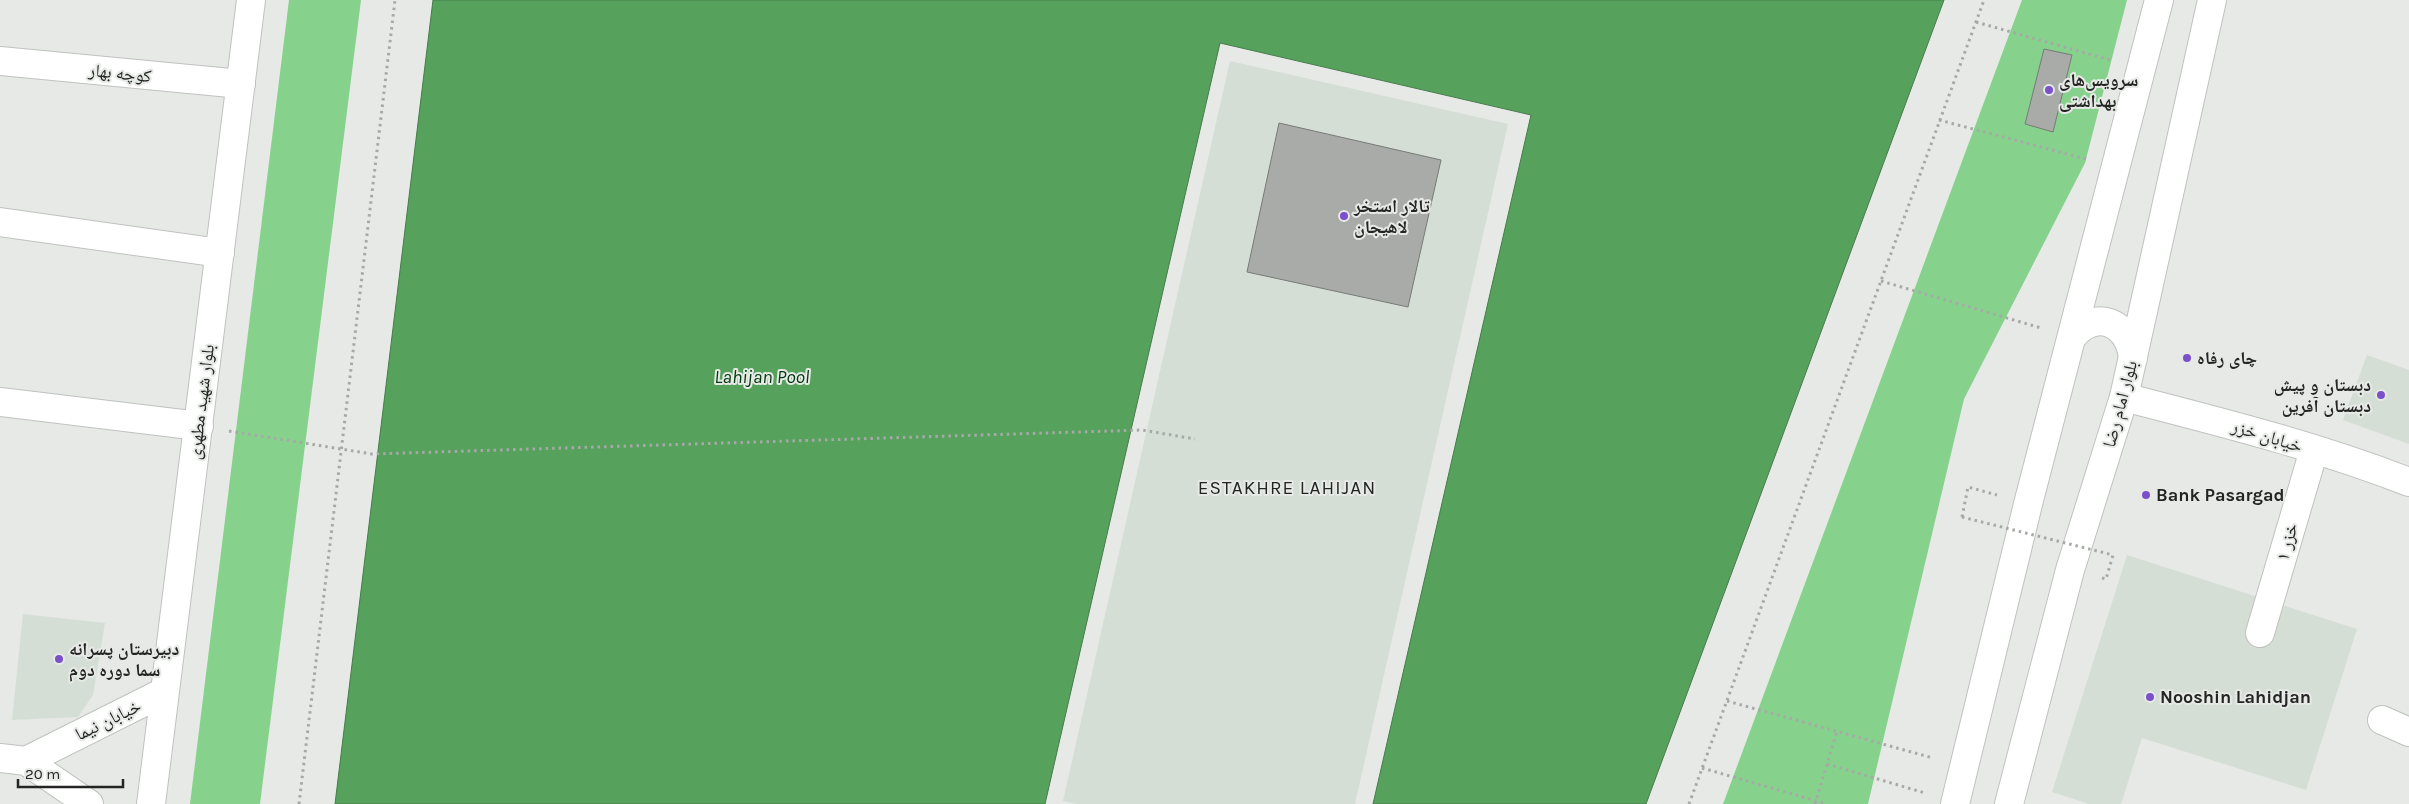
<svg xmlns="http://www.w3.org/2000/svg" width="2409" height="804" viewBox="0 0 2409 804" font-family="Karla,'Noto Naskh Arabic',sans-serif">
	<rect width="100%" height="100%" fill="#e6e9e6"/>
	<g fill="#d5ded5">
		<polygon points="1230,61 1508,124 1355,804 1076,804 1063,801"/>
		<polygon points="2367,355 2409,370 2409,444 2343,420"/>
		<polygon points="2127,555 2357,629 2306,790 2142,738 2121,804 2089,804 2052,792"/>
		<polygon points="23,614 105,623 93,695 78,717 12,720"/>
	</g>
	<g fill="#86d28c">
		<polygon points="289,0 361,0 260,804 190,804"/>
		<polygon points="2022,0 2127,0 2085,163 1964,399 1868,804 1723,804"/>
	</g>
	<polygon fill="#56a25d" stroke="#477c4c" points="433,0 1944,0 1646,804 1373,804 1531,115 1220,43 1045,804 335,804"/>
	<g fill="#a8aba8" stroke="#787a78">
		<polygon points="2044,49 2072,55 2053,132 2025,124"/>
		<polygon points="1279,123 1441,160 1408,307 1247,272"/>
	</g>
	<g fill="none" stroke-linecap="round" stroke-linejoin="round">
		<defs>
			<g id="minor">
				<polyline points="0,61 241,84"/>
				<polyline points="0,222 220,253"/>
				<path d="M 2124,397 C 2220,422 2317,446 2409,482"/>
				<polyline points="0,402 199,426"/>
				<polyline points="2260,633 2314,450"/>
				<polyline points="2382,720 2409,732"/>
				<polyline points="0,758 26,761 89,804"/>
				<polyline points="26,761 164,692"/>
			</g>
			<g id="major">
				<path d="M 2072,337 C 2096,308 2129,322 2133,358"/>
				<polyline points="151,804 251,0"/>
				<polyline points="1955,804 2028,504 2159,0"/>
				<polyline points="2009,804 2070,570 2124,397 2212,0"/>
			</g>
		</defs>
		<use href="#minor" stroke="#bfc2bf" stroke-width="30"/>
		<use href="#major" stroke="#bfc2bf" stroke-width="30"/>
		<g stroke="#a6a9a6" stroke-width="3" stroke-dasharray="2.5 4" stroke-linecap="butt">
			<polyline points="1976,22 2110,60"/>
			<polyline points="1939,120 2086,159"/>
			<polyline points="1881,281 2041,328"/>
			<polyline points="229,431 372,454 1142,430 1195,439"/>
			<polyline points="1962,517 1968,487 1997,495"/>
			<polyline points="2102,578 2106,579 2113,555"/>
			<polyline points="1727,701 1933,758"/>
			<polyline points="1827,764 1925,793"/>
			<polyline points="1702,768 1827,804"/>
			<polyline points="299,804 395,0"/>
			<polyline points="1689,804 1984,0"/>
			<polyline points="1815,804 1837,731"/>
		</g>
		<use href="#minor" stroke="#fff" stroke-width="28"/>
		<use href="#major" stroke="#fff" stroke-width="28"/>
		<polyline stroke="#a6a9a6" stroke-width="3" stroke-dasharray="2.5 4" stroke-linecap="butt" points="1962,517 2113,555"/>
	</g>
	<g fill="#7b51ca" stroke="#e6e9e6" stroke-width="2">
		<circle cx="2049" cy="90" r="5"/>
		<circle cx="1344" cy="216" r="5"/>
		<circle cx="2187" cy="358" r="5"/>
		<circle cx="2381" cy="395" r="5"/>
		<circle cx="2146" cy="495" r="5"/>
		<circle cx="59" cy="659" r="5"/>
		<circle cx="2150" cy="697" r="5"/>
	</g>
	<g text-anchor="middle" stroke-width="4" stroke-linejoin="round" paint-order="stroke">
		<g font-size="18" fill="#232523" stroke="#e6e9e6">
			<text transform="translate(120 73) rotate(6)" y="6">کوچه بهار</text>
			<text transform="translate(201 402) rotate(-83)" y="6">بلوار شهید مطهری</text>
			<text transform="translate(2120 404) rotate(-75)" y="6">بلوار امام رضا</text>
			<text transform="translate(2267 436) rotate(17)" y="6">خیابان خزر</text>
			<text transform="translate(2287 542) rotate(-74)" y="6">خزر ۱</text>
			<text transform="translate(108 720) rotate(-26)" y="6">خیابان نیما</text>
		</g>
		<g font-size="18" font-weight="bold" fill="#232523" stroke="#e6e9e6" text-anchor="start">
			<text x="2059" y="86">سرویس‌های<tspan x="2059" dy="21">بهداشتی</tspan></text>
			<text x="1354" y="212">تالار استخر<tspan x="1354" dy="21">لاهیجان</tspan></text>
			<text x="2197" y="364">چای رفاه</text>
			<text x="2371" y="391" text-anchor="end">دبستان و پیش<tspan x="2371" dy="21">دبستان آفرین</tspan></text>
			<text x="2156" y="501">Bank Pasargad</text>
			<text x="69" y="655">دبیرستان پسرانه<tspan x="69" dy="21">سما دوره دوم</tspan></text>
			<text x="2160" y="703">Nooshin Lahidjan</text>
		</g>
		<g font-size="19" font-style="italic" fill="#00390c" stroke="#e6e9e6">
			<text x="762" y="383">Lahijan Pool</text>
		</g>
		<g font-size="19" letter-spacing="1" fill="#232523" stroke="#e6e9e6">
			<text x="1287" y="494">ESTAKHRE LAHIJAN</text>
		</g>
	</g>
	<path d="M18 779v8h105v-8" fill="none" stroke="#232523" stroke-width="2.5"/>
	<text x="25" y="779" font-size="15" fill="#232523" stroke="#e6e9e6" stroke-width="4" paint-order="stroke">20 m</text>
</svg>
